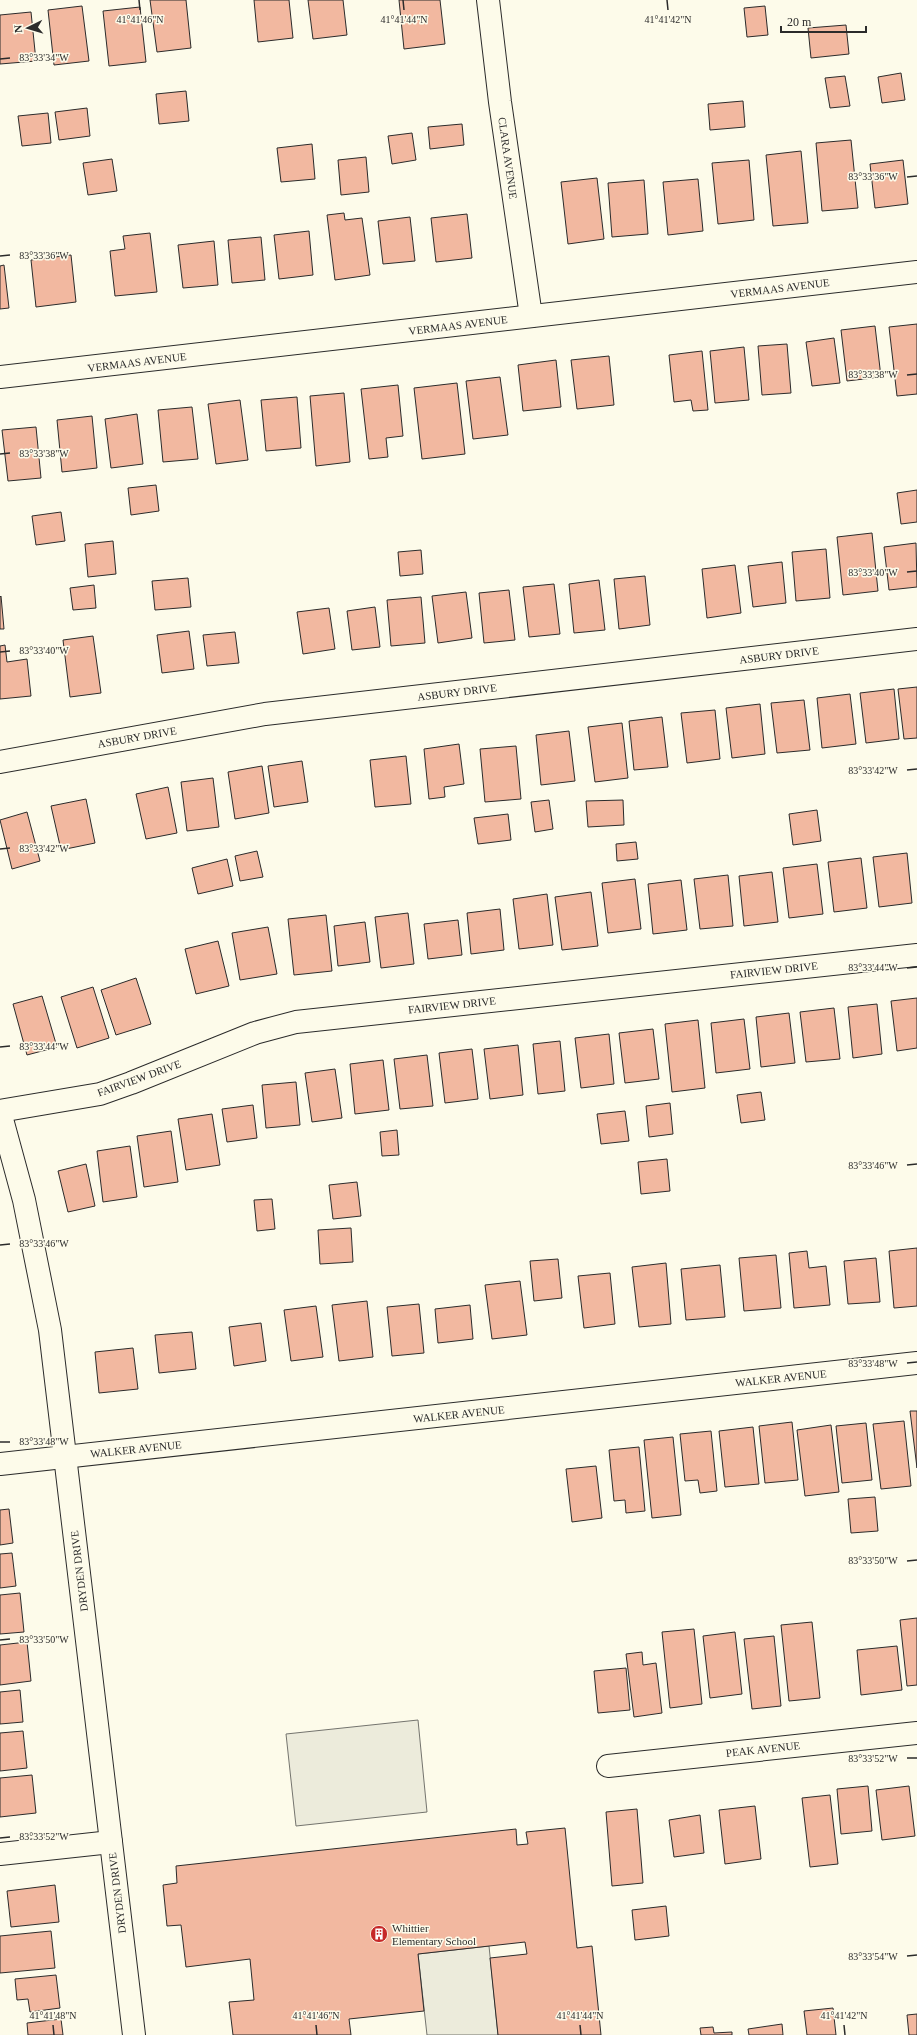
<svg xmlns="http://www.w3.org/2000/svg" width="917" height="2035" viewBox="0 0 917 2035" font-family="'Times New Roman',serif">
	<rect width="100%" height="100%" fill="#fdfbea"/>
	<g fill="#ecebdb" stroke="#74746e">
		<polygon points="418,1720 427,1812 296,1826 286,1734"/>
		<polygon points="489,1946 498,2035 427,2035 418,1954"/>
	</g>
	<g fill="#f2b8a0" stroke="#2b2b2b">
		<polygon points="150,0 186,0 191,48 157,52"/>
		<polygon points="254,0 289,0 293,38 258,42"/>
		<polygon points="308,0 343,0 347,35 313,39"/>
		<polygon points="399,0 440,0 445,44 404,49"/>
		<polygon points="82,6 89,61 54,65 48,10"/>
		<polygon points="765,6 768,35 747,37 744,8"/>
		<polygon points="140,7 146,62 109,66 103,11"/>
		<polygon points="31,12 36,61 0,64 0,15"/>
		<polygon points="846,25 849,54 811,58 808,28"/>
		<polygon points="901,73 905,100 882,103 878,77"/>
		<polygon points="845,76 850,106 830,108 825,78"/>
		<polygon points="186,91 189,121 159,124 156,94"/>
		<polygon points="743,101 745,127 710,130 708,104"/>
		<polygon points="87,108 90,136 59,140 55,112"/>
		<polygon points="48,113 51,143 22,146 18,116"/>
		<polygon points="462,124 464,145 430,149 428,127"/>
		<polygon points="412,133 416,160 392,164 388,136"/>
		<polygon points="851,140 858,208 822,211 816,143"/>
		<polygon points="312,144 315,179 281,182 277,148"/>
		<polygon points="801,151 808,223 773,226 766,155"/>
		<polygon points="366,157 369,192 341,195 338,160"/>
		<polygon points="112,159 117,191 88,195 83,163"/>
		<polygon points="749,160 754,220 718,224 712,163"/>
		<polygon points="903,160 908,204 875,208 870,164"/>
		<polygon points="597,178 604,239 568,244 561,182"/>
		<polygon points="698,179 703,231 668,235 663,182"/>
		<polygon points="644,180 648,234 612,237 608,183"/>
		<polygon points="344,213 345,220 362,218 370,275 335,280 327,215"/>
		<polygon points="467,214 472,258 436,262 431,218"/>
		<polygon points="410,217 415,261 383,264 378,221"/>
		<polygon points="309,231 313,275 279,279 274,235"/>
		<polygon points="150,233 157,292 115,296 110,251 125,249 123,236"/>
		<polygon points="261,237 265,280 232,283 228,240"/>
		<polygon points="214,241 218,285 183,288 178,245"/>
		<polygon points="71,255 76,302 36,307 31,260"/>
		<polygon points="4,265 9,308 0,309 0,266"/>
		<polygon points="917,324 917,394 897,396 889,327"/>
		<polygon points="875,326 881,377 847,381 841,330"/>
		<polygon points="834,338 840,383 812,386 806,342"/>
		<polygon points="787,344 791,393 762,395 758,346"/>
		<polygon points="744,347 749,400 715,403 710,351"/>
		<polygon points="702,351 708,410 693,411 691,400 674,402 669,355"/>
		<polygon points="609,356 614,405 577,409 571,360"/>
		<polygon points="556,360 561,407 523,411 518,365"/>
		<polygon points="500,377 508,435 473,439 466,381"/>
		<polygon points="457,383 465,454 422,459 414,388"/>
		<polygon points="398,385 403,436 386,438 388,457 369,459 361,389"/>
		<polygon points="344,393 350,462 316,466 310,396"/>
		<polygon points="297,397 301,448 266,451 261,400"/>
		<polygon points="240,400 248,460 216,464 208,404"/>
		<polygon points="192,407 198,459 163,462 158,410"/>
		<polygon points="137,414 143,464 111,468 105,419"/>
		<polygon points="92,416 97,468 62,472 57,420"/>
		<polygon points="36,427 41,478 8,481 2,430"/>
		<polygon points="156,485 159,511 131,515 128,488"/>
		<polygon points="917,490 917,522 901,524 897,493"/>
		<polygon points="61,512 65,541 36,545 32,516"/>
		<polygon points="872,533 878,591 843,595 837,537"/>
		<polygon points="113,541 116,574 88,577 85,544"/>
		<polygon points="916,543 917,587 889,590 884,547"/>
		<polygon points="826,549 830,598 796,601 792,552"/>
		<polygon points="421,550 423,574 400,576 398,552"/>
		<polygon points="782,562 786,603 753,607 748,566"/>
		<polygon points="735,565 741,613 707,618 702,569"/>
		<polygon points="645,576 650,625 619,629 614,579"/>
		<polygon points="188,578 191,607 155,610 152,581"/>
		<polygon points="599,580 605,630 574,633 569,584"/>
		<polygon points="554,584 560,634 529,637 523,587"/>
		<polygon points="94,585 96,608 73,610 70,588"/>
		<polygon points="509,590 515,640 484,643 479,593"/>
		<polygon points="466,592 472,638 438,643 432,596"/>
		<polygon points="1,596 4,629 0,629 0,597"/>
		<polygon points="421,597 425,643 391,646 387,600"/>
		<polygon points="375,607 380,647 352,650 347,611"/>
		<polygon points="329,608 335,649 303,654 297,612"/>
		<polygon points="189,631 194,669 162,673 157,635"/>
		<polygon points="235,632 239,663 207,666 203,635"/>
		<polygon points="93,636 101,693 70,697 63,640"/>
		<polygon points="5,645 7,662 27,659 31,696 0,699 0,646"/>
		<polygon points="917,687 917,738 904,739 898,689"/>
		<polygon points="894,689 899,739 866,743 860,693"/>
		<polygon points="850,694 856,744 822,748 817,698"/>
		<polygon points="804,700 810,750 777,753 771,703"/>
		<polygon points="760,704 765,754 732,758 726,708"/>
		<polygon points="715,710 720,759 687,763 681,713"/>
		<polygon points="662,717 668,767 634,770 629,721"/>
		<polygon points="622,723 628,778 595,782 588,727"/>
		<polygon points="569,731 575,781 541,785 536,735"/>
		<polygon points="459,744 464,784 444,787 445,797 429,799 424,749"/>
		<polygon points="516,746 521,799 485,802 480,749"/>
		<polygon points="406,756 411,804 375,807 370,760"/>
		<polygon points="302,761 308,802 274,807 268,766"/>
		<polygon points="262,766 269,813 235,819 228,772"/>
		<polygon points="213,778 219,827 187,831 181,782"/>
		<polygon points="168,787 177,833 146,839 136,794"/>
		<polygon points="86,799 95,843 61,850 51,806"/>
		<polygon points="549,800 553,829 535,832 531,802"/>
		<polygon points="623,800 624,825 588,827 586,801"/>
		<polygon points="817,810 821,841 793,845 789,814"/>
		<polygon points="27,812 40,861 12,869 0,820"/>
		<polygon points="508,814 511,840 478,844 474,818"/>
		<polygon points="636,842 638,859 617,861 616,844"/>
		<polygon points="257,851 263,877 240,881 235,856"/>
		<polygon points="907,853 912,903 879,907 873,857"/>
		<polygon points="861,858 867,908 834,912 828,862"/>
		<polygon points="227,859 233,886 198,894 192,868"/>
		<polygon points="817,864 823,914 789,918 783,868"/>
		<polygon points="772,872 778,922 744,926 739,876"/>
		<polygon points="728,875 733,926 700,929 694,879"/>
		<polygon points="635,879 641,929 608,933 602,883"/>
		<polygon points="681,880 687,930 653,934 648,884"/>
		<polygon points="591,892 598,946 562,950 555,897"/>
		<polygon points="547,894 553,945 519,949 513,899"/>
		<polygon points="500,909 504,950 471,954 467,913"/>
		<polygon points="408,913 414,964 381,968 375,917"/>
		<polygon points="326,915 332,971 294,975 288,919"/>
		<polygon points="458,920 462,955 428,959 424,924"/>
		<polygon points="365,922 370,962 338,966 334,926"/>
		<polygon points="268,927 277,974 240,980 232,933"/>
		<polygon points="218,941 229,986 196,994 185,949"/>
		<polygon points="136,978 151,1024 116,1035 101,990"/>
		<polygon points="93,987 109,1038 77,1048 61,997"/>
		<polygon points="42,996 57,1047 27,1055 13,1004"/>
		<polygon points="917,998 917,1048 897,1051 891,1001"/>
		<polygon points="877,1004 882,1054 853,1058 848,1007"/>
		<polygon points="834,1008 840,1059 806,1062 800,1012"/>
		<polygon points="789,1013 795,1063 761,1067 756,1017"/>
		<polygon points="744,1019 750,1069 716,1073 711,1023"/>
		<polygon points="698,1020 705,1088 672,1092 665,1024"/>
		<polygon points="653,1029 659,1079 625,1083 619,1033"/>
		<polygon points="609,1034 614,1084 581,1088 575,1038"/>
		<polygon points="560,1041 565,1091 538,1094 533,1044"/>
		<polygon points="518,1045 523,1095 490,1099 484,1049"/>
		<polygon points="472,1049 478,1099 445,1103 439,1053"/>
		<polygon points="427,1055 433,1106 400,1109 394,1059"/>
		<polygon points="383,1060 389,1110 355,1114 350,1064"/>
		<polygon points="335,1069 342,1118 312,1122 305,1073"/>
		<polygon points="296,1082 300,1125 266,1128 262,1085"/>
		<polygon points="761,1092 765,1120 741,1123 737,1095"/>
		<polygon points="670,1103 673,1134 649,1137 646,1106"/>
		<polygon points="253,1105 257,1138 227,1142 222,1109"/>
		<polygon points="625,1111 629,1141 601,1144 597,1114"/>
		<polygon points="212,1114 220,1165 186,1170 178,1119"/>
		<polygon points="397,1130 399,1155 382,1156 380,1132"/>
		<polygon points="171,1131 178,1182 144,1187 137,1136"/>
		<polygon points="130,1146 137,1197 103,1202 97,1151"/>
		<polygon points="667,1159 670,1191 641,1194 638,1162"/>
		<polygon points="86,1164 95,1206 68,1212 58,1171"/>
		<polygon points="357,1182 361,1216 333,1219 329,1185"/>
		<polygon points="272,1199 275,1229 257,1231 254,1200"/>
		<polygon points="351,1228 353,1262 320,1264 318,1230"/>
		<polygon points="917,1248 917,1306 894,1308 889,1251"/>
		<polygon points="807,1251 809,1268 826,1266 830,1305 794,1308 789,1253"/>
		<polygon points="776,1255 781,1308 744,1311 739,1258"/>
		<polygon points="876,1258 880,1302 848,1304 844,1261"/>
		<polygon points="558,1259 562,1298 534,1301 530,1261"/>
		<polygon points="666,1263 671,1324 639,1327 632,1267"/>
		<polygon points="720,1265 725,1317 686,1320 681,1269"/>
		<polygon points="610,1273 615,1324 584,1328 578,1276"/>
		<polygon points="520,1281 527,1335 492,1339 485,1285"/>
		<polygon points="367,1301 373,1357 339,1361 332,1305"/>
		<polygon points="419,1304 424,1353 392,1356 387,1307"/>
		<polygon points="470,1305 473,1339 438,1343 435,1309"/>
		<polygon points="316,1306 323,1357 291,1361 284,1310"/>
		<polygon points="261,1323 266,1361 234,1366 229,1327"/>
		<polygon points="192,1332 196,1369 159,1373 155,1335"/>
		<polygon points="133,1348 138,1389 99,1393 95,1352"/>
		<polygon points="910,1411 917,1411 917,1468"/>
		<polygon points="904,1421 911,1486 881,1489 873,1424"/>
		<polygon points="792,1422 798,1480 765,1483 759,1426"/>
		<polygon points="866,1423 872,1480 842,1483 836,1426"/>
		<polygon points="831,1425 839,1492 805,1496 797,1430"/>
		<polygon points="753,1427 759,1484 725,1487 719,1431"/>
		<polygon points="711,1431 717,1491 700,1493 698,1480 685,1481 680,1434"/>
		<polygon points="673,1437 681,1515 652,1518 644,1440"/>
		<polygon points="639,1447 645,1511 626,1513 625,1500 614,1501 609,1450"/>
		<polygon points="596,1466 602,1518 572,1522 566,1469"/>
		<polygon points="875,1497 878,1531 851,1533 848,1499"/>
		<polygon points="9,1509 13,1543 0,1545 0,1510"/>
		<polygon points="12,1553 16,1586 0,1588 0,1554"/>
		<polygon points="20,1593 24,1632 0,1634 0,1595"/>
		<polygon points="917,1618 917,1685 907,1686 900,1620"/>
		<polygon points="812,1622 820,1698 789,1701 781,1625"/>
		<polygon points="694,1629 702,1704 670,1708 662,1632"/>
		<polygon points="735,1632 742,1694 710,1698 703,1636"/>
		<polygon points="774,1636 781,1706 752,1709 744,1639"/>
		<polygon points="27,1642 31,1681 0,1685 0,1645"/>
		<polygon points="897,1646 902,1690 861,1695 857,1650"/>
		<polygon points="642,1652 643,1665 656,1663 662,1713 634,1717 626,1654"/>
		<polygon points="626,1668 630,1710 598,1713 594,1671"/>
		<polygon points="20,1690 23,1722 0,1724 0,1692"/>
		<polygon points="23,1731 27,1768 0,1771 0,1733"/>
		<polygon points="32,1775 36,1813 0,1817 0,1778"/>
		<polygon points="868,1786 872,1831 841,1834 837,1789"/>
		<polygon points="909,1786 915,1836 882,1840 876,1790"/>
		<polygon points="830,1795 838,1864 810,1867 802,1798"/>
		<polygon points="755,1806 761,1859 725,1864 719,1810"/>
		<polygon points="637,1809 643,1883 612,1886 606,1812"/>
		<polygon points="700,1815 704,1853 674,1857 669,1820"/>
		<polygon points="565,1828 577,1948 592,1946 601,2035 498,2035 490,1958 527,1954 525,1942 418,1954 424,2011 349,2019 351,2035 233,2035 229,2002 254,2000 250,1959 186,1967 181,1925 167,1926 163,1885 177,1883 176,1866 516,1829 517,1845 528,1844 526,1832"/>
		<polygon points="55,1885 59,1922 11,1927 7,1891"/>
		<polygon points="666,1906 669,1936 635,1940 632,1910"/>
		<polygon points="51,1931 55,1968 0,1973 0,1936"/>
		<polygon points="56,1975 60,2008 30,2012 28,1999 17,2000 15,1979"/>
		<polygon points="833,2008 836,2035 807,2035 804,2011"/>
		<polygon points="917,2014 917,2035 909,2035 907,2015"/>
		<polygon points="61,2019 63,2035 28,2035 27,2023"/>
		<polygon points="782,2024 783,2035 749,2035 748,2029"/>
		<polygon points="713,2027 714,2033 732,2032 732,2035 701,2035 700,2028"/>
	</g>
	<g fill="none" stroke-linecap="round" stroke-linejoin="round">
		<defs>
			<g id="street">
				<polyline points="488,0 500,102 531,316"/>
				<polyline points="0,377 917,272"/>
				<polyline points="0,762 265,714 917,639"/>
				<polyline points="0,1111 100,1094 131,1083 255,1033 296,1022 917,955"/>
				<polyline points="0,1112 24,1200 50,1330 134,2035"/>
				<polyline points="0,1464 917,1363"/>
				<polyline points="608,1766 917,1733"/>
				<polyline points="0,1854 111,1842"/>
			</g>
		</defs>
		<use href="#street" stroke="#2b2b2b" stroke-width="24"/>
		<use href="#street" stroke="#fdfbea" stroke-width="22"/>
	</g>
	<path fill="none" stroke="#2b2b2b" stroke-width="1.5" d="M 139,0 L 140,10M 403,0 L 404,10M 667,0 L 668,10M 0,59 L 10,58M 907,177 L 917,176M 0,256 L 10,255M 907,375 L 917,374M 0,454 L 10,453M 907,572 L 917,571M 0,652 L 10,651M 907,770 L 917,769M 0,849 L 10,848M 907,968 L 917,967M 0,1047 L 10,1046M 907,1165 L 917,1164M 0,1245 L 10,1244M 907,1363 L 917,1362M 0,1442 L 10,1442M 907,1561 L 917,1560M 0,1640 L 10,1639M 907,1758 L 917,1758M 0,1838 L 10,1837M 907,1956 L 917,1955M 53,2025 L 54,2035M 316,2025 L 317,2035M 580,2025 L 581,2035M 844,2025 L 845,2035"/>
	<defs>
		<symbol id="building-disc" viewBox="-11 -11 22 22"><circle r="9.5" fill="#c62828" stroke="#fdfbea"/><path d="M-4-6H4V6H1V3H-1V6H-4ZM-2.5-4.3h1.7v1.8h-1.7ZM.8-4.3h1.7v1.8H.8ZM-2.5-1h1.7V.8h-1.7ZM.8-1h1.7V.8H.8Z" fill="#fff"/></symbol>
	</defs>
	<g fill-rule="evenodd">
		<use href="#building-disc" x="369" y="1924" width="20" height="20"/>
	</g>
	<g text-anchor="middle" stroke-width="3" stroke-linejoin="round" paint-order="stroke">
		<g font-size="11" fill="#2b2b2b" stroke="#fdfbea">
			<text transform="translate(508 158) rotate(82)" y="4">CLARA AVENUE</text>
			<text transform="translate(780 288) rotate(-7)" y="4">VERMAAS AVENUE</text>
			<text transform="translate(458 325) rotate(-7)" y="4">VERMAAS AVENUE</text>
			<text transform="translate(137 362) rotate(-7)" y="4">VERMAAS AVENUE</text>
			<text transform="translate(779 655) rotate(-7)" y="4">ASBURY DRIVE</text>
			<text transform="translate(457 692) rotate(-7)" y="4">ASBURY DRIVE</text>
			<text transform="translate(137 737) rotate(-10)" y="4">ASBURY DRIVE</text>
			<text transform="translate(774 970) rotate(-6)" y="4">FAIRVIEW DRIVE</text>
			<text transform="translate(452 1005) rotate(-6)" y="4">FAIRVIEW DRIVE</text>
			<text transform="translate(139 1078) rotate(-20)" y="4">FAIRVIEW DRIVE</text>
			<text transform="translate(781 1378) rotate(-6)" y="4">WALKER AVENUE</text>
			<text transform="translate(459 1414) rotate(-6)" y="4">WALKER AVENUE</text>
			<text transform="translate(136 1449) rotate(-6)" y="4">WALKER AVENUE</text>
			<text transform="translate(79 1571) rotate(-97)" y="4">DRYDEN DRIVE</text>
			<text transform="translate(763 1749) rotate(-6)" y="4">PEAK AVENUE</text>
			<text transform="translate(117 1893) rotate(-97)" y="4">DRYDEN DRIVE</text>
		</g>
		<g font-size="11" fill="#2b2b2b" stroke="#fdfbea" text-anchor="start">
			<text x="392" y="1932">Whittier<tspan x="392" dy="13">Elementary School</tspan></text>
		</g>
	</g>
	<g font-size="10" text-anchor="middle" fill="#2b2b2b" stroke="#fdfbea" stroke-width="3" stroke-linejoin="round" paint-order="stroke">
		<text x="140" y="23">41°41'46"N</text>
		<text x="404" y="23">41°41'44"N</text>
		<text x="668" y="23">41°41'42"N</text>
		<text x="44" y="61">83°33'34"W</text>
		<text x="873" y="180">83°33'36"W</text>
		<text x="44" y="259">83°33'36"W</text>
		<text x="873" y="378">83°33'38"W</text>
		<text x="44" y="457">83°33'38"W</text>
		<text x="873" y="576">83°33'40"W</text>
		<text x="44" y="654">83°33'40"W</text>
		<text x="873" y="774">83°33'42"W</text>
		<text x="44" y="852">83°33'42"W</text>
		<text x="873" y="971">83°33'44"W</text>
		<text x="44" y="1050">83°33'44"W</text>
		<text x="873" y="1169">83°33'46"W</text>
		<text x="44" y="1247">83°33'46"W</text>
		<text x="873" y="1367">83°33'48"W</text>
		<text x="44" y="1445">83°33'48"W</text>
		<text x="873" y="1564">83°33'50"W</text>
		<text x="44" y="1643">83°33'50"W</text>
		<text x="873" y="1762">83°33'52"W</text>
		<text x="44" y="1840">83°33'52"W</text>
		<text x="873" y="1960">83°33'54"W</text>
		<text x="53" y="2019">41°41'48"N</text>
		<text x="316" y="2019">41°41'46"N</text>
		<text x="580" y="2019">41°41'44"N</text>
		<text x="844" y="2019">41°41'42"N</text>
	</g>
	<g transform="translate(28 28) rotate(265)" stroke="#fdfbea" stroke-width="3" paint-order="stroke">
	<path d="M0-3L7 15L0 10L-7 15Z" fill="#2b2b2b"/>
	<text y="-6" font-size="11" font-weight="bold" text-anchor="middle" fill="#2b2b2b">N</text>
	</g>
	<path d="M781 26v6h85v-6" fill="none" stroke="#2b2b2b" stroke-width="2"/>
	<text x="787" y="26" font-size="12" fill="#2b2b2b" stroke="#fdfbea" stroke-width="3" paint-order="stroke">20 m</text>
</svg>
